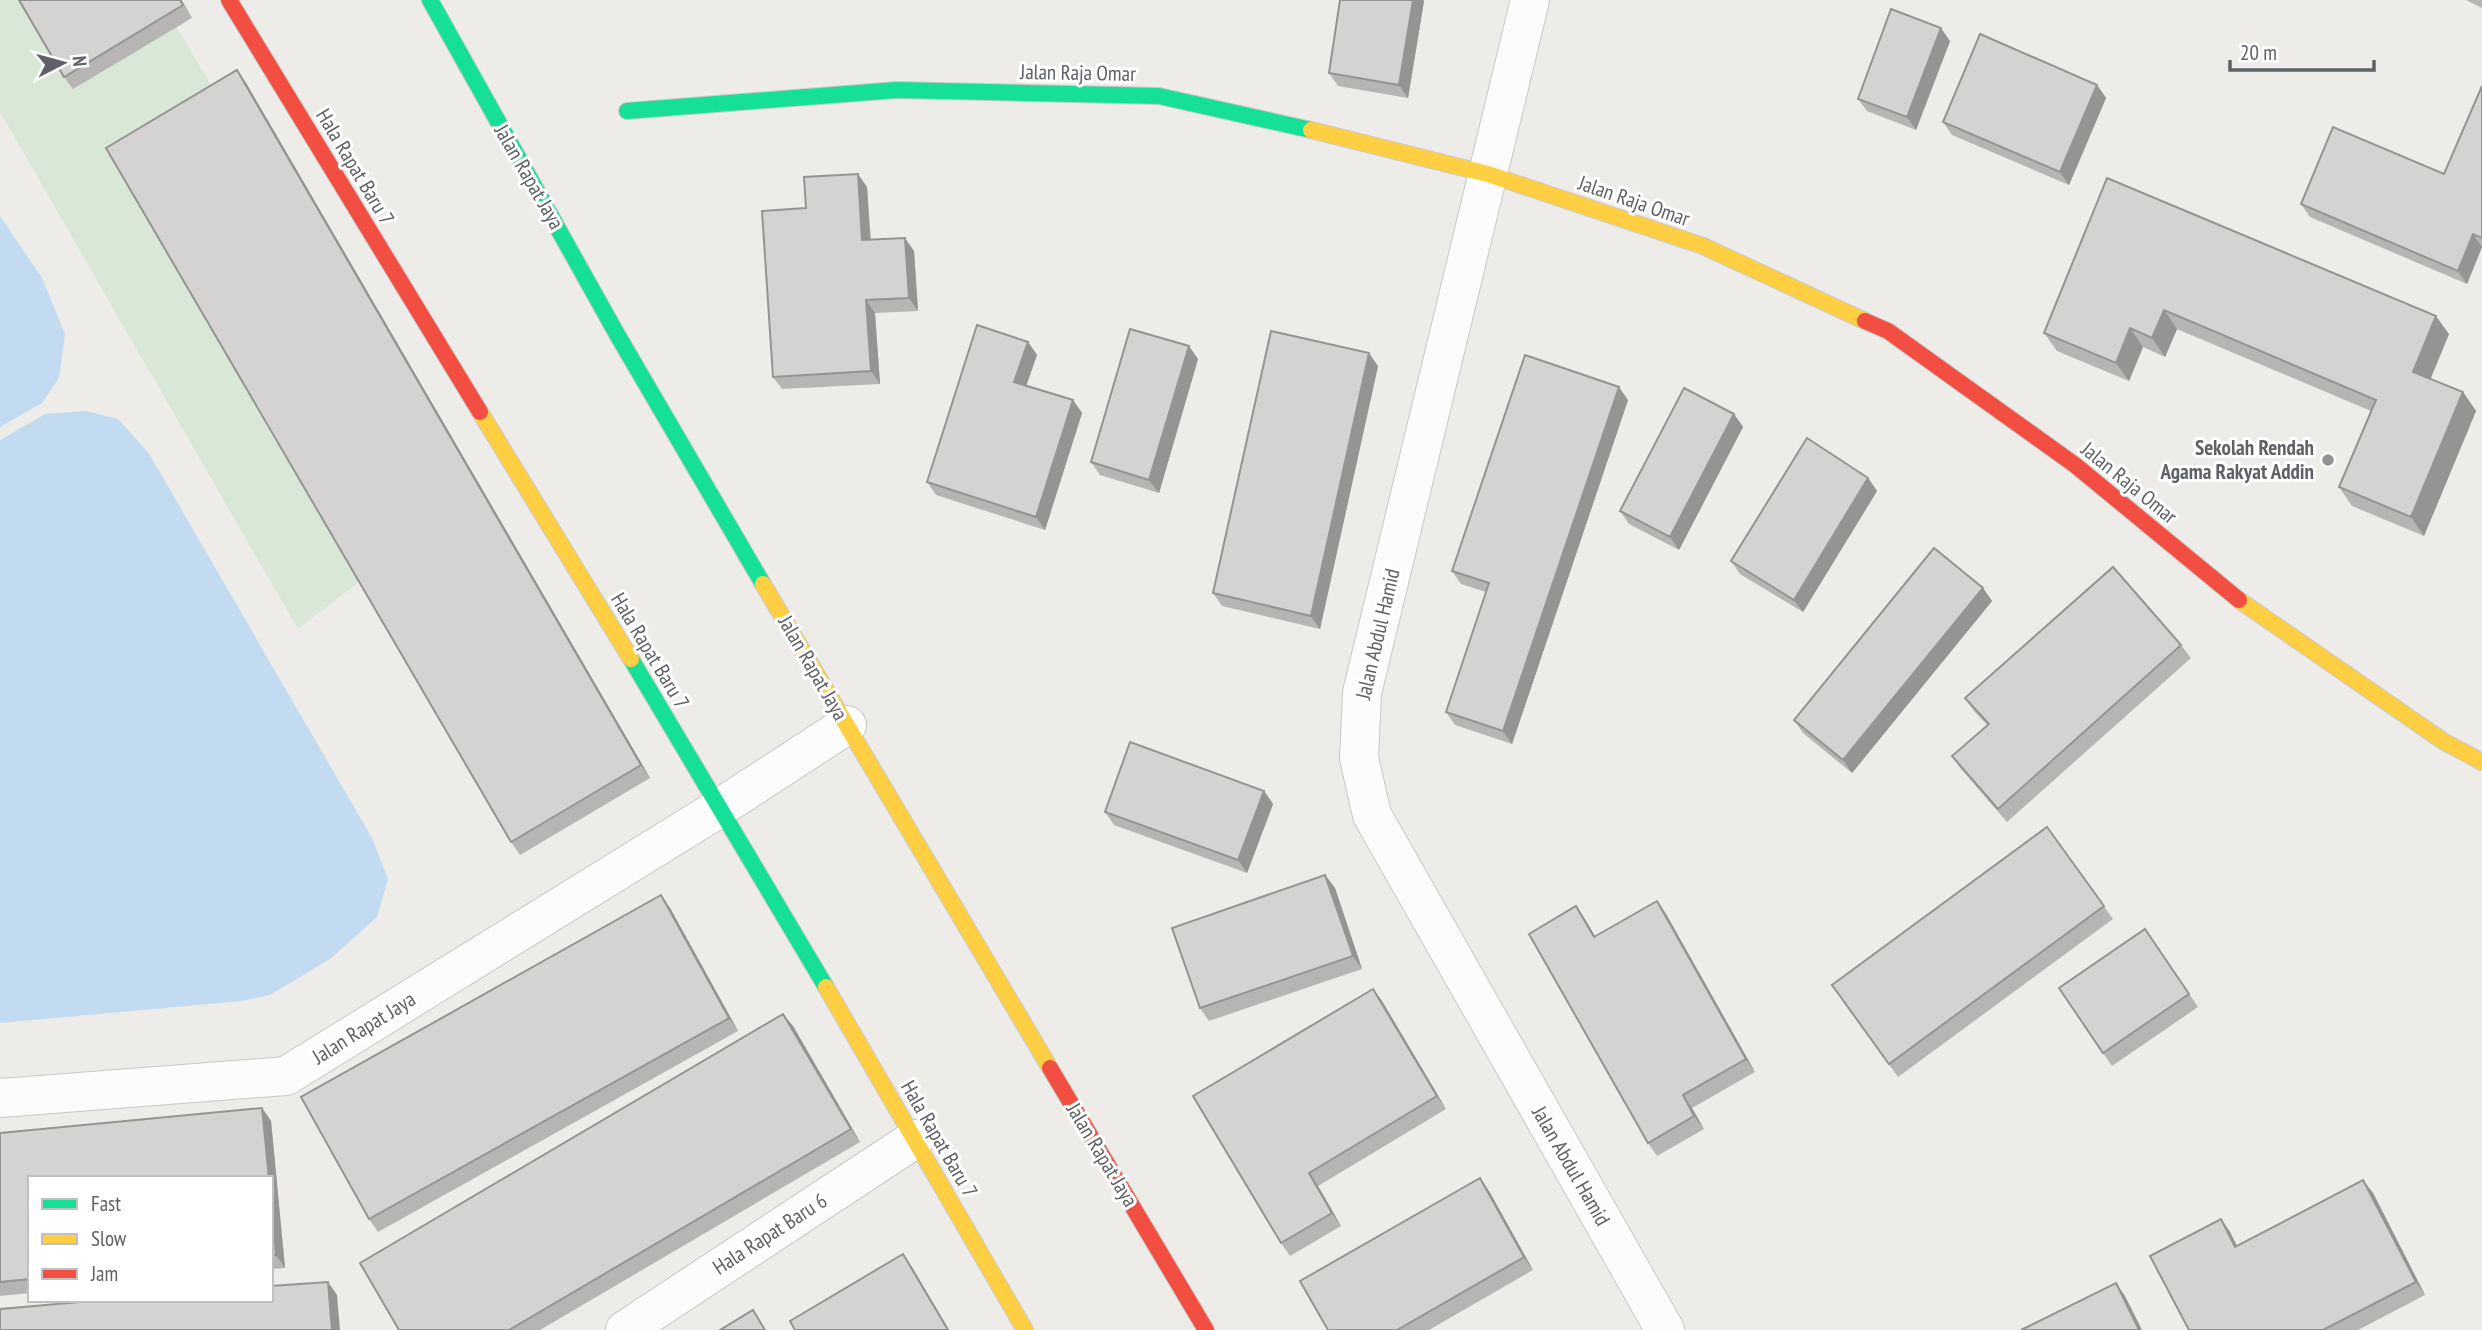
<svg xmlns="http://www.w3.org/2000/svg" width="2482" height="1330" viewBox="0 0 2482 1330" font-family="'PT Sans Narrow',sans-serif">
	<rect width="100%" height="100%" fill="#edece8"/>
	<polygon fill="#d8e7d6" points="0,0 160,0 462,503 298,629 0,112"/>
	<g fill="#c2dbf1">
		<polygon points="0,216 42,278 65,334 59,378 42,403 0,427"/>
		<polygon points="86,411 118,419 148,452 372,838 388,879 377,917 330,959 270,995 242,1001 0,1023 0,440 45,414"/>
	</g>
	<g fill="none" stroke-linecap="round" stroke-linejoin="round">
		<defs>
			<g id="street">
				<polyline points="1530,0 1362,693 1359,758 1372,815 1665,1330"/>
				<polyline points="0,1098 286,1076 721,807 847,725"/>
				<polyline points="625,1330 915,1139"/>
			</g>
			<g id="fast">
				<polyline points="430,0 618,336 763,584"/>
				<polyline points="627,111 897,90 1159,96 1311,130"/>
				<polyline points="631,659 826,987"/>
			</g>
			<g id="slow">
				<polyline points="1311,130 1488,174 1703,246 1865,321"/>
				<polyline points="480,412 631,659"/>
				<polyline points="763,584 1050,1068"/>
				<polyline points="2239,600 2443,741 2482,762"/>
				<polyline points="826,987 1025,1330"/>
			</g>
			<g id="jam">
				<polyline points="229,0 480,412"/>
				<polyline points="1865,321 1888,331 2075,465 2239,600"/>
				<polyline points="1050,1068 1206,1330"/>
			</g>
		</defs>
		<use href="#street" stroke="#c8c8c8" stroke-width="40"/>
		<use href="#fast" stroke="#cacac9" stroke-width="18"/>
		<use href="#slow" stroke="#cacac9" stroke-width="18"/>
		<use href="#jam" stroke="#cacac9" stroke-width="18"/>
		<use href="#street" stroke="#fcfcfc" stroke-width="38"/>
		<use href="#fast" stroke="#16e098" stroke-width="16"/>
		<use href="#slow" stroke="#ffcf43" stroke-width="16"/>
		<use href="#jam" stroke="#f24e42" stroke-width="16"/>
	</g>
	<g fill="#b6b5b4">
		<polygon points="19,0 182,0 192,18 73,89 64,77"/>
		<polygon points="1340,0 1423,0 1424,1 1408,98 1338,86 1329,73"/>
		<polygon points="2466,0 2482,0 2482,8"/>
		<polygon points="1950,41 1916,130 1867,111 1858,99"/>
		<polygon points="246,83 650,778 520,855 511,842"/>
		<polygon points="2097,85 2106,98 2069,185 1952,135 1943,122"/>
		<polygon points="2482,86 2482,247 2467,284 2310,217 2301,204 2444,174"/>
		<polygon points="2107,178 2449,334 2430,379 2463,392 2476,411 2424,536 2352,506 2339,487 2371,411 2177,329 2165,357 2143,347 2129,381 2057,351 2044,333"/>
		<polygon points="867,187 871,240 914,251 918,311 875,313 880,384 782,389 773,377 806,208"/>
		<polygon points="1028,342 1037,355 1026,386 1073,400 1082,413 1045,530 936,495 927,482"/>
		<polygon points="1198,359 1159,493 1100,475 1091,462"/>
		<polygon points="1378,366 1320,629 1222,606 1213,593"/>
		<polygon points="1628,400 1512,744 1455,725 1446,712 1486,592 1461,584 1452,571"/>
		<polygon points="1734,414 1743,427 1679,550 1629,524 1620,511"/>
		<polygon points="1868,478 1877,491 1803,612 1740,574 1731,561"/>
		<polygon points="1983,588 1992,601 1852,773 1803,733 1794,720"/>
		<polygon points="2181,645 2191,658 2007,822 1961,769 1952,756 1987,725 1974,711 1965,698"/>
		<polygon points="1264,791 1273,804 1247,873 1114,825 1105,812"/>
		<polygon points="2047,827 2113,919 1898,1077 1832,985"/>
		<polygon points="1325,875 1335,888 1362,969 1209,1021 1200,1008"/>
		<polygon points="1657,901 1666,914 1755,1072 1692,1108 1704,1129 1657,1156 1648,1143 1576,906 1595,936"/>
		<polygon points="670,908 738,1031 378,1232 369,1219"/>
		<polygon points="2145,929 2198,1007 2112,1066 2059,988"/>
		<polygon points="1373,989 1382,1001 1446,1109 1318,1186 1341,1226 1290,1256 1281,1243"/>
		<polygon points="793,1026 860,1142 540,1330 399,1330"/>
		<polygon points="262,1108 271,1121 285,1268 271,1269 271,1178 30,1178 30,1293 0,1296 0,1133"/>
		<polygon points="1489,1191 1533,1270 1429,1330 1328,1330"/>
		<polygon points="2373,1193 2425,1295 2358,1330 2189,1330 2221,1219 2230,1232 2237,1246"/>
	</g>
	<g fill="#949492">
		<polygon points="1413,0 1423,0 1424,1 1408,98 1399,85"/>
		<polygon points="1941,28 1950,41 1916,130 1907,117"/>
		<polygon points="237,70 246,83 650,778 641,765"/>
		<polygon points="2097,85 2106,98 2069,185 2060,172"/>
		<polygon points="858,174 867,187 871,253 862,240"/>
		<polygon points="2473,234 2482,247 2467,284 2458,271"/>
		<polygon points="905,238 914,251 918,311 909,298"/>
		<polygon points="866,300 875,313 880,384 871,371"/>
		<polygon points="2164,310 2177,329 2165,357 2152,338"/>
		<polygon points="2436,316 2449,334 2426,390 2413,372"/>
		<polygon points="2130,328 2143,347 2129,381 2116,363"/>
		<polygon points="1028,342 1037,355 1023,395 1014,382"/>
		<polygon points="1189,346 1198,359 1159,493 1149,480"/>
		<polygon points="1369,353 1378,366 1320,629 1311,616"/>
		<polygon points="1619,387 1628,400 1512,744 1503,731"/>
		<polygon points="2463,392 2476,411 2424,536 2411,517"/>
		<polygon points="1073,400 1082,413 1045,530 1036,517"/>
		<polygon points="1734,414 1743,427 1679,550 1670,537"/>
		<polygon points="1868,478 1877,491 1803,612 1794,600"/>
		<polygon points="1983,588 1992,601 1852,773 1843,760"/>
		<polygon points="1264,791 1273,804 1247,873 1238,860"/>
		<polygon points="1325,875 1335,888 1362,969 1353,956"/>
		<polygon points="661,895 670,908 738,1031 729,1018"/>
		<polygon points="1657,901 1666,914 1755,1072 1746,1059"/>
		<polygon points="1576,906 1585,919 1603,950 1594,937"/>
		<polygon points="1373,989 1382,1001 1446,1109 1437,1096"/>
		<polygon points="783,1014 793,1026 860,1142 851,1129"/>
		<polygon points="1683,1095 1692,1108 1704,1129 1694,1116"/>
		<polygon points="262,1108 271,1121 285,1268 276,1255 271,1204 271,1178 269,1178"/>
		<polygon points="1309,1173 1318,1186 1341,1226 1332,1213"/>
		<polygon points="1480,1178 1489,1191 1533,1270 1524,1257"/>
		<polygon points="2363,1180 2373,1193 2425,1295 2416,1282"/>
		<polygon points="2221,1219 2230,1232 2244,1260 2235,1247"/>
		<polygon points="903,1254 912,1267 949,1330 948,1330"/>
		<polygon points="328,1282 337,1295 340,1330 332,1330"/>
		<polygon points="2116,1283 2125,1296 2142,1330 2139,1330"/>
	</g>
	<g fill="#d4d3d1" stroke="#949492" stroke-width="2">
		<polygon points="19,0 180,0 183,5 64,77"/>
		<polygon points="1340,0 1413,0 1399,85 1329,73"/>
		<polygon points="1891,9 1941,28 1907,117 1858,99"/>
		<polygon points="1980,34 2097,85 2060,172 1943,122"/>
		<polygon points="237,70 641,765 511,842 106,148"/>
		<polygon points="2482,86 2482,238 2473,234 2458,271 2301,204 2333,127 2444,174"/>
		<polygon points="858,174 862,240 905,238 909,298 866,300 871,371 773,377 762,211 806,208 804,177"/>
		<polygon points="2107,178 2436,316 2413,372 2463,392 2411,517 2339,487 2376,400 2164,310 2152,338 2130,328 2116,363 2044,333"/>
		<polygon points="977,325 1028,342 1014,382 1073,400 1036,517 927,482"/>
		<polygon points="1130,329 1189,346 1149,480 1091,462"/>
		<polygon points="1271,331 1369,353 1311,616 1213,593"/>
		<polygon points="1525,355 1619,387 1503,731 1446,712 1489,583 1452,571"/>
		<polygon points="1684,388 1734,414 1670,537 1620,511"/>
		<polygon points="1807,438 1868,478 1794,600 1731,561"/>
		<polygon points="1934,548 1983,588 1843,760 1794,720"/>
		<polygon points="2113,567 2181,645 1998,809 1952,756 1989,724 1965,698"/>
		<polygon points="1130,742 1264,791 1238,860 1105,812"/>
		<polygon points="2047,827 2104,906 1889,1064 1832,985"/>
		<polygon points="1325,875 1353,956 1200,1008 1172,928"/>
		<polygon points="661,895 729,1018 369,1219 301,1097"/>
		<polygon points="1657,901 1746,1059 1683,1095 1694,1116 1648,1143 1529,934 1576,906 1594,937"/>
		<polygon points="2145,929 2189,994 2103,1053 2059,988"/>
		<polygon points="1373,989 1437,1096 1309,1173 1332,1213 1281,1243 1193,1096"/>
		<polygon points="783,1014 851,1129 509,1330 399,1330 360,1263"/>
		<polygon points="262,1108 269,1178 30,1178 30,1279 0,1282 0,1133"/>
		<polygon points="1480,1178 1524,1257 1397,1330 1328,1330 1300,1281"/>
		<polygon points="2363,1180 2416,1282 2323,1330 2189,1330 2150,1256 2221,1219 2235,1247"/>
		<polygon points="271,1204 276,1255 271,1255"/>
		<polygon points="903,1254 948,1330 795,1330 790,1321"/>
		<polygon points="328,1282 332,1330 0,1330 0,1309 103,1300 271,1300 271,1286"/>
		<polygon points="2116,1283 2139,1330 2021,1330"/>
		<polygon points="753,1310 765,1330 720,1330"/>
	</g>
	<circle fill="#909293" stroke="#fff" stroke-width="2.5" cx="2328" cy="460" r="7"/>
	<g text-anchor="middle" stroke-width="6" stroke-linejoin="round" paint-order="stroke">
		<g font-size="21" fill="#5e6165" stroke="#fff">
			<text transform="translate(1078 73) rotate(1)" y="7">Jalan Raja Omar</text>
			<text transform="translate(355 167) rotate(59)" y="7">Hala Rapat Baru 7</text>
			<text transform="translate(529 177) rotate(60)" y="7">Jalan Rapat Jaya</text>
			<text transform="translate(1634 201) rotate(19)" y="7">Jalan Raja Omar</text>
			<text transform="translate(2129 483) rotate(39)" y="7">Jalan Raja Omar</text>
			<text transform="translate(1378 634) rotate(-77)" y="7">Jalan Abdul Hamid</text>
			<text transform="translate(650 651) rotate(59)" y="7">Hala Rapat Baru 7</text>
			<text transform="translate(813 668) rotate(60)" y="7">Jalan Rapat Jaya</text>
			<text transform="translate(364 1028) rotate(-32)" y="7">Jalan Rapat Jaya</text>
			<text transform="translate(939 1139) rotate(60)" y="7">Hala Rapat Baru 7</text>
			<text transform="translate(1102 1155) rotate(59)" y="7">Jalan Rapat Jaya</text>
			<text transform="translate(1571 1166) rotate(60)" y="7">Jalan Abdul Hamid</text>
			<text transform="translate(770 1234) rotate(-33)" y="7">Hala Rapat Baru 6</text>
		</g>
		<g font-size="21" font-weight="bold" fill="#5e6165" stroke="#fff" text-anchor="end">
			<text x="2314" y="455">Sekolah Rendah<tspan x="2314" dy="24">Agama Rakyat Addin</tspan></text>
		</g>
	</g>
	<rect x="28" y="1176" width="245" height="126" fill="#ffffff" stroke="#bfc0c1" stroke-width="2"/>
	<rect x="42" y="1199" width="35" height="10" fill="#16e098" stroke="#bfc0c1" stroke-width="2"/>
	<text x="91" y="1211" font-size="21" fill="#5e6165">Fast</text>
	<rect x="42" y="1234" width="35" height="10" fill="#ffcf43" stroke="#bfc0c1" stroke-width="2"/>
	<text x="91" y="1246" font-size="21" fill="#5e6165">Slow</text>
	<rect x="42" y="1269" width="35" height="10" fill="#f24e42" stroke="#bfc0c1" stroke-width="2"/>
	<text x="91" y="1281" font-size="21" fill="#5e6165">Jam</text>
	<g transform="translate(63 63) rotate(84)" stroke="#ffffff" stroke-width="5" paint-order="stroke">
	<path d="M0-5L12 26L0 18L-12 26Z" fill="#5e6165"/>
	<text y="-10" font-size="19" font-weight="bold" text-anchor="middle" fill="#5e6165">N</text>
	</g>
	<path d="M2230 60v10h144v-10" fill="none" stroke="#5e6165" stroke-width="3.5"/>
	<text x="2240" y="60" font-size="21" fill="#5e6165" stroke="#ffffff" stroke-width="5" paint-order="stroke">20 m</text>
</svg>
